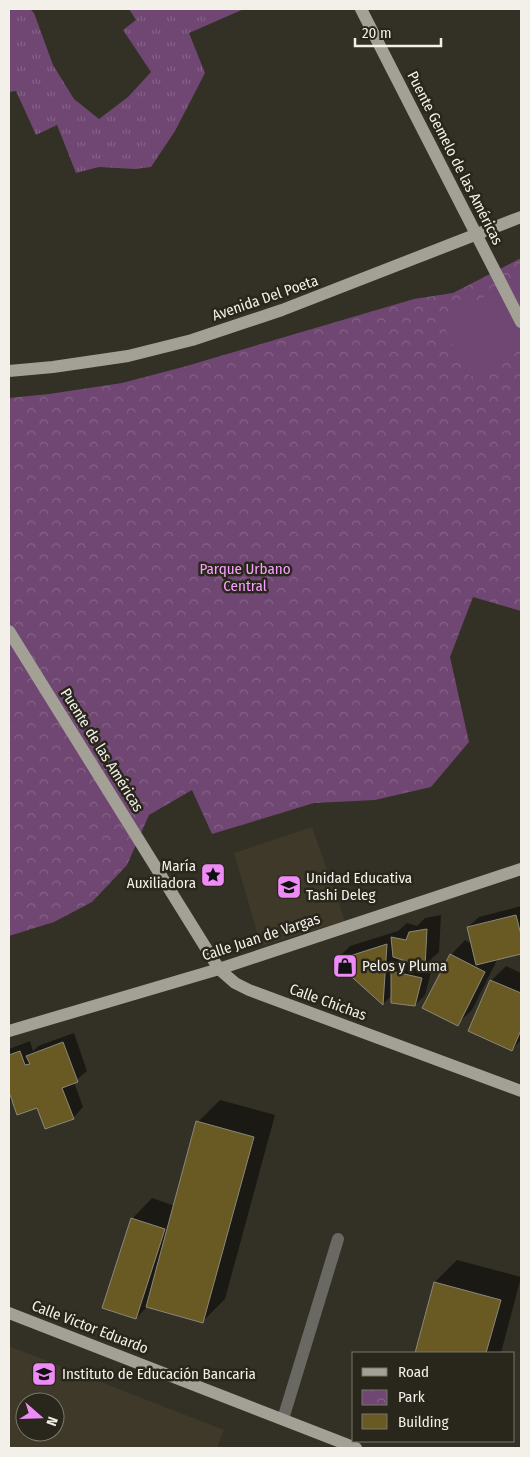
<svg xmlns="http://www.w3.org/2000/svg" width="530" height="1457" viewBox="0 0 530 1457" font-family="'Fira Sans Condensed',sans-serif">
	<defs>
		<pattern id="grass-tufts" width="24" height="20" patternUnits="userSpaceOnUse" patternTransform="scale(1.25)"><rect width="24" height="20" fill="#6f4772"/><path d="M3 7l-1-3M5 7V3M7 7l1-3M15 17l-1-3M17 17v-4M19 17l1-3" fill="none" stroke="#846286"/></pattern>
		<pattern id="park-crowns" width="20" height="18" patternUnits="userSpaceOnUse" patternTransform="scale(1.25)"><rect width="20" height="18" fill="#6f4772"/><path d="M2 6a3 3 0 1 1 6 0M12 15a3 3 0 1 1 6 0" fill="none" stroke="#846286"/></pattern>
	</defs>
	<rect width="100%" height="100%" fill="#333025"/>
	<g fill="#3e3928" fill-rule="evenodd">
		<polygon points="312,827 345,921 261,946 234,853"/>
		<path d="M 9,1346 L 224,1430 L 217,1448 L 9,1448 ZM 25,1402 L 55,1402 L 55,1432 L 25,1432 Z"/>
	</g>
	<polygon fill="url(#grass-tufts)" points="9,9 30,9 34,13 53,65 74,99 99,119 128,97 151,72 123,30 136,20 129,9 244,9 189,33 205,73 175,131 151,167 135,169 99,167 76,173 57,125 36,135 16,91 9,92"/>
	<polygon fill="url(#park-crowns)" points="521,258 521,611 473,597 450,657 469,742 431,787 375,800 314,803 212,834 192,790 149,815 127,865 92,902 54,922 9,936 9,398 49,394 122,383 183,367 414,299 453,293"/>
	<polygon fill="#6f4772" points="521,277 521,349 470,377 441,321"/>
	<g fill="#0007" fill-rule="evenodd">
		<polygon points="521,906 521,952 498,958 472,1010 457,1024 451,955 465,940 472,944 468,927 479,917"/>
		<path d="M 441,915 L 439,952 L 424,966 L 432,968 L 425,995 L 415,1005 L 392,995 L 383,1004 L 336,960 L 350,946 L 398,931 L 407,923 L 417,926 L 425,918 ZM 399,958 L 404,960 L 399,965 Z"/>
		<polygon points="506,966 521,973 521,1040 512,1049 470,1031 491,981"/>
		<polygon points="74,1033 87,1071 74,1082 83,1107 73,1118 13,1099 9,1103 9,1049 30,1041 33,1051 38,1046"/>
		<polygon points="220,1100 275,1115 225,1299 203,1321 148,1306 136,1318 132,1219 152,1198 175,1206 198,1122"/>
		<polygon points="457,1260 521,1277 501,1353 416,1353 435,1282"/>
	</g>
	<g fill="#695a23" stroke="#8b877b">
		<polygon points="516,915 521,935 521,954 476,965 467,927"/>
		<polygon points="427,929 425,967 393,957 391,937 406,940 409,932"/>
		<polygon points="387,944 383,1005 334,961"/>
		<polygon points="450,954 485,972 458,1026 422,1008"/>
		<polygon points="391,971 422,978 415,1006 391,1003"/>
		<polygon points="490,980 521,993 521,1030 512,1051 468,1031"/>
		<polygon points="63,1042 78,1082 62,1088 74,1119 45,1129 37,1108 17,1115 9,1092 9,1055 20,1051 25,1065 30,1064 26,1056"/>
		<polygon points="196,1121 254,1137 203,1323 146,1307"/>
		<polygon points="131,1218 165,1229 136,1319 102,1308"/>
		<polygon points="434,1282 501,1300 486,1353 415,1353"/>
	</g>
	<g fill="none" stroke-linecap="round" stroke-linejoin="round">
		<polyline stroke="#6a6863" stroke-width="12" points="283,1419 338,1239"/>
		<g stroke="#a3a095" stroke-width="12">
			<polyline points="9,371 53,367 128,356 192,340 282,310 521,217"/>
			<polyline points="9,631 219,969 235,983 249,990 521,1091"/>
			<polyline points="9,1031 219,969 521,869"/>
			<polyline points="9,1313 356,1448"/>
		</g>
		<polyline stroke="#a3a095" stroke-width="12" points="361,9 521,322"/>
	</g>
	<defs>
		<symbol id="sight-square" viewBox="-11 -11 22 22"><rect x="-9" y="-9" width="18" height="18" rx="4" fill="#ef8bf7" stroke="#29261b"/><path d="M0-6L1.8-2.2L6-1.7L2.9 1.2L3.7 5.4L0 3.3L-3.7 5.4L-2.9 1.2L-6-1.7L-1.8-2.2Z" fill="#111"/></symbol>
		<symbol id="school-square" viewBox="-11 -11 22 22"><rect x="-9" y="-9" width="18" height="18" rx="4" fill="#ef8bf7" stroke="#29261b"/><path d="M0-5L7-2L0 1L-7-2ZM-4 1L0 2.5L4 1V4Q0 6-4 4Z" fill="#111"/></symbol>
		<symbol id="shop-square" viewBox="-11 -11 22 22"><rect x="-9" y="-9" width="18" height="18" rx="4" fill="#ef8bf7" stroke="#29261b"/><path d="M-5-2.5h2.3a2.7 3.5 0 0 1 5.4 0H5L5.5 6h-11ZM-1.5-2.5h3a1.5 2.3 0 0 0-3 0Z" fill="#111"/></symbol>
	</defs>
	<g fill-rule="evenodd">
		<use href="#sight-square" x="199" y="861" width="28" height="28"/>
		<use href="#school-square" x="275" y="873" width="28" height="28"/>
		<use href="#shop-square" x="331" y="952" width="28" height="28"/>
		<use href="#school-square" x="30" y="1360" width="28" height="28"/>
	</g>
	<g text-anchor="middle" stroke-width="5" stroke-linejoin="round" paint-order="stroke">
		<g font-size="15" fill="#f2f0e9" stroke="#29261b">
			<text transform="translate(455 158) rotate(63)" y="5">Puente Gemelo de las Américas</text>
			<text transform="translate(265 298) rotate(-19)" y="5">Avenida Del Poeta</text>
			<text transform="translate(102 750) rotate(58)" y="5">Puente de las Américas</text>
			<text transform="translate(261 937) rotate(-18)" y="5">Calle Juan de Vargas</text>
			<text transform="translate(328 1002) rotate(20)" y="5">Calle Chichas</text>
			<text transform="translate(90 1327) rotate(21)" y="5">Calle Victor Eduardo</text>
		</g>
		<g font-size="15" fill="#f8a0fe" stroke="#29261b">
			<text x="245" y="574">Parque Urbano<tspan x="245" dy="17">Central</tspan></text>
		</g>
		<g font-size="15" fill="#f2f0e9" stroke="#29261b" text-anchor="start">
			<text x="196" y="871" text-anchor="end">María<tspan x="196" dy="17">Auxiliadora</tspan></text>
			<text x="306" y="883">Unidad Educativa<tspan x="306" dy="17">Tashi Deleg</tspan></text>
			<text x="362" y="971">Pelos y Pluma</text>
			<text x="62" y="1379">Instituto de Educación Bancaria</text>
		</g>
	</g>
	<rect width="530" height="1457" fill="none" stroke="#f2f0e9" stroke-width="20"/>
	<rect x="352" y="1352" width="162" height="90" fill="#29261b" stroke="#79776d"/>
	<rect x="362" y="1368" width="25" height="8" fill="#a3a095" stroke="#79776d"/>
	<text x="398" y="1377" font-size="15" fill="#f2f0e9">Road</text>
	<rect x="362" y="1390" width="25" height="15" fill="url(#park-crowns)" stroke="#79776d"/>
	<text x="398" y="1402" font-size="15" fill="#f2f0e9">Park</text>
	<rect x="362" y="1414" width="25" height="15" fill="#695a23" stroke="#79776d"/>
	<text x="398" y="1427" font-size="15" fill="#f2f0e9">Building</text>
	<g transform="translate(40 1417) rotate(110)"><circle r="24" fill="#29261b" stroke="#79776d"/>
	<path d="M0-4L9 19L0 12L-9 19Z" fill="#ef8bf7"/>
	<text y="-8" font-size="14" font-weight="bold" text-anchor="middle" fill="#f2f0e9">N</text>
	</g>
	<path d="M355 38v8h86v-8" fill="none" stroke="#f2f0e9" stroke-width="2.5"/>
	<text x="362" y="38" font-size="15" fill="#f2f0e9" stroke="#29261b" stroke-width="4" paint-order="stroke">20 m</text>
</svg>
